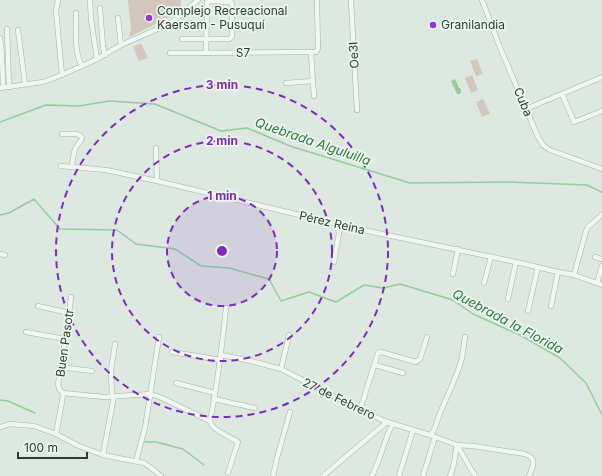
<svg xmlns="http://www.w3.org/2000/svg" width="602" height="476" viewBox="0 0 602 476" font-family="Inter,sans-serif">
	<rect width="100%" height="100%" fill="#dde8e0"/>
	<g fill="#d3c6bd">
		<polygon points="128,0 181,0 181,9 172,16 129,37 131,29"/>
		<polygon points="141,43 148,58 139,61 133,47"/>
		<polygon points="477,59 483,74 476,76 470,61"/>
		<polygon points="472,75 478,90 471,93 465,78"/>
		<polygon points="483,99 490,114 482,117 476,102"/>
	</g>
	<polygon fill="#94cc9f" points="455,79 459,88 461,89 461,93 460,94 457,94 451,81"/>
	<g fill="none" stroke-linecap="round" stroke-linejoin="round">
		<g stroke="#94cc9f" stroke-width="1.5">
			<polyline points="0,122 46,105 79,106 109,101 155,104 221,131 247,128 290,146 410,183 509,182 587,185 602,192"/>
			<polyline points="0,215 9,213 34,199 60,229 117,230 136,244 175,249 201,266 229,268 269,279 281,301 309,292 336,302 364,285 383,288 400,284 453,300 473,314 522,336 560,358 586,383 602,415"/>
			<polyline points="0,400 8,401 35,413"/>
			<polyline points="145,442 156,442 183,449 204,465"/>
		</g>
		<defs>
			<g id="minor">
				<polyline points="58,0 56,11 62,75"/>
				<polyline points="90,0 91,19 97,59"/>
				<polyline points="351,0 357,110"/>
				<polyline points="482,0 499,45 538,137 543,145 550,150 602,169"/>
				<polyline points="100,8 103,47 105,55"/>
				<path d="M 76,13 C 76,28 74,53 82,66"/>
				<polyline points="118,18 121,45"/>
				<polyline points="7,29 9,87"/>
				<polyline points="18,30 25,84"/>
				<polyline points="0,38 2,55 3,87"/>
				<polyline points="182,39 229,39 231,38 232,36 232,5 231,2 209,1 207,2 207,5 206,53"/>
				<polyline points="170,53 316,52 318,49 317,0"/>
				<polyline points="311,53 314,96"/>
				<polyline points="286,83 313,81"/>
				<polyline points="0,88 43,82 54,78 82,66 97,59 121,45 153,31 174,21 198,0"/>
				<polyline points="562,94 574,122 602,111"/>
				<polyline points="526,109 602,77"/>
				<path d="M 62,134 L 77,134 L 81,136 L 82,138 C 81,142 78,144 76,147 C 73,153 73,160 72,166"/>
				<polyline points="156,148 157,181"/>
				<polyline points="61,166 106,170 157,181 363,230 516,262 558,272 574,275 602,285"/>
				<polyline points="0,254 5,255"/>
				<polyline points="595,257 602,259"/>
				<polyline points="334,262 339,233 337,224"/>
				<polyline points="453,274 458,249"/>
				<polyline points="574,275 586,231 588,227 602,215"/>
				<polyline points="484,283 491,257"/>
				<polyline points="597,283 602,266"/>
				<polyline points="508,299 516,262"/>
				<polyline points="38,306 69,313"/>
				<polyline points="551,306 558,272"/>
				<polyline points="528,311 538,267"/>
				<polyline points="26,332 65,339"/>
				<polyline points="172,352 221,360"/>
				<polyline points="221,355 251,361 281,369 360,410 387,422 430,435 457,445 453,468 450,476"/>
				<polyline points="375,365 403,373"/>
				<polyline points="60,367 92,371"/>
				<polyline points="281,369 289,335"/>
				<polyline points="176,383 215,393"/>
				<polyline points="63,393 104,397 151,394 162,398 210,421"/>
				<polyline points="112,397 111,370 115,344"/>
				<polyline points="214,399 255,408"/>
				<polyline points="360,410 378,353 381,352 416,362 420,359 427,337"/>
				<path d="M 210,421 C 218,383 222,346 226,308"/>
				<path d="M 210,421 C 212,431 230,436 238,442 L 228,473"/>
				<polyline points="0,427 10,424 34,426 56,434 79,446 103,455 144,463 150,467 161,476"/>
				<path d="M 56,434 L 62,402 L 63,393 L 60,390 L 58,385 C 62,356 68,326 71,297"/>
				<path d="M 430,435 C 436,430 436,423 439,416 C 446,397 457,378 462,358 C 463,351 464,344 465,337"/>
				<path d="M 457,445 L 473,446 L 525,454 C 538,459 533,466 529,476"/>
				<polyline points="457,445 472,471 476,476"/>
				<polyline points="103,455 114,396"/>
				<polyline points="136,461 145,428 159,337"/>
				<polyline points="273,476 277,458 290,412"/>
				<polyline points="323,476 387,422"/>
				<polyline points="372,476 378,462 389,431 393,424"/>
				<polyline points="399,476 413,430"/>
				<polyline points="423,476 435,437"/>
			</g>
		</defs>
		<use href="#minor" stroke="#a2b2a7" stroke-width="5.5"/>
		<use href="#minor" stroke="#f0f6f2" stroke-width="4.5"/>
	</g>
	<circle cx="222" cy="251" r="55" fill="#7b2cbf" fill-opacity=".12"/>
	<g fill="none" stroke="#7b2cbf" stroke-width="2" stroke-dasharray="7 5">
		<circle cx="222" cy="251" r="55"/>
		<circle cx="222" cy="251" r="110"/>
		<circle cx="222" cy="251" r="166"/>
	</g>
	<g fill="#8e34db" stroke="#ecf6ef" stroke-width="1.5">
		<circle cx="149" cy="18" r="4"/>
		<circle cx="433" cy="25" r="4"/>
	</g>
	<g text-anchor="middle" stroke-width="3.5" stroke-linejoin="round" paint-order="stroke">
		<g font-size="12" fill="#25402e" stroke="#ecf6ef" text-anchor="start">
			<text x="157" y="15">Complejo Recreacional<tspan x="157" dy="14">Kaersam - Pusuquí</tspan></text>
			<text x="441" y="29">Granilandia</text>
		</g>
		<g font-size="12" fill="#25402e" stroke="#ecf6ef">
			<text x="243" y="57">S7</text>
			<text transform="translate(354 55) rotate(-93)" y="4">Oe3I</text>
			<text transform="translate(523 102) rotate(67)" y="4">Cuba</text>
			<text transform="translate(332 223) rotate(13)" y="4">Pérez Reina</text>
			<text transform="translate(65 343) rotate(-82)" y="4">Buen Pasotr</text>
			<text transform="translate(339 399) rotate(26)" y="4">27 de Febrero</text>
		</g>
		<g font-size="13" font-style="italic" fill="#2b783e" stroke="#ecf6ef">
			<text transform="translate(313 141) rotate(19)" y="5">Quebrada Alguluilla</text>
			<text transform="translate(508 321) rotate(28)" y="5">Quebrada la Florida</text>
		</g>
	</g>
	<circle cx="222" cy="251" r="6" fill="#7b2cbf" stroke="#ecf6ef" stroke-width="2"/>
	<g font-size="12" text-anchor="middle" font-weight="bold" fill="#7b2cbf" stroke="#ecf6ef" stroke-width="3.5" stroke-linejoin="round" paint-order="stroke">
		<text x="222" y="89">3 min</text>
		<text x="222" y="145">2 min</text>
		<text x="222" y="200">1 min</text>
	</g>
	<path d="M18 452v6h69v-6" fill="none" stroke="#25402e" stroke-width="2"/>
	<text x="24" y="452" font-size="12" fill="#25402e" stroke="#ecf6ef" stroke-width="3" paint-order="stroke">100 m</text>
</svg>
